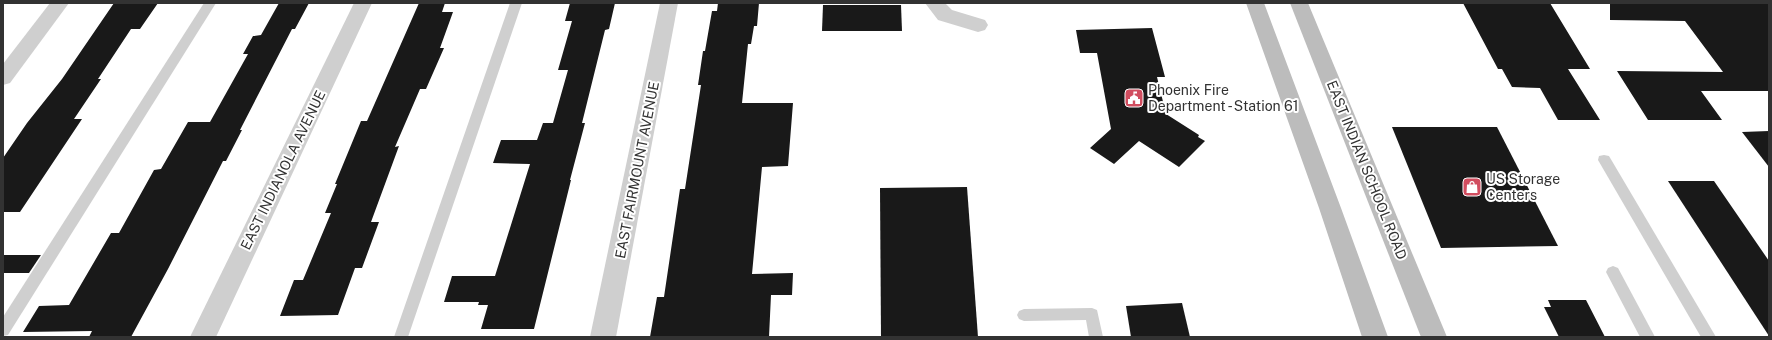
<svg xmlns="http://www.w3.org/2000/svg" width="1772" height="340" viewBox="0 0 1772 340" font-family="'Public Sans',sans-serif">
	<rect width="100%" height="100%" fill="#fff"/>
	<g fill="#191919">
		<polygon points="114,3 158,3 140,29 131,29 98,79 101,79 74,119 82,119 20,212 3,212 3,158 27,123 62,79"/>
		<polygon points="279,3 309,3 295,29 292,29 240,130 242,130 226,161 223,161 168,269 131,337 89,337 92,331 23,332 39,306 69,305 111,233 119,233 154,170 161,169 188,122 210,122 248,54 243,54 253,36 261,35"/>
		<polygon points="419,3 445,3 442,12 453,12 440,48 444,48 426,89 420,89 395,147 399,146 371,222 379,222 362,268 355,268 338,315 280,316 294,280 303,280 331,213 325,213 337,184 335,184 361,121 367,121"/>
		<polygon points="570,3 615,3 609,29 605,30 582,123 585,123 570,180 571,180 534,329 481,329 488,305 478,305 479,302 444,302 452,276 495,276 530,164 493,163 501,140 537,140 543,123 553,123 568,70 558,70 572,21 565,21"/>
		<polygon points="718,3 759,3 757,26 754,26 751,44 748,44 742,103 793,103 788,166 762,167 752,274 793,273 792,295 771,295 769,337 650,337 657,297 664,297 680,189 685,189 701,85 698,85 703,51 705,51 712,11 717,11"/>
		<polygon points="1463,3 1550,3 1590,69 1568,69 1600,120 1558,120 1540,88 1512,87 1502,69 1498,69"/>
		<polygon points="1610,3 1769,3 1769,91 1701,91 1722,120 1648,120 1617,71 1723,72 1685,21 1610,20"/>
		<polygon points="823,5 901,5 902,31 822,31"/>
		<polygon points="1152,28 1165,77 1157,77 1166,114 1199,135 1198,137 1205,141 1179,167 1139,141 1114,164 1090,148 1111,129 1097,53 1080,53 1076,30"/>
		<polygon points="1392,127 1497,127 1558,246 1441,248"/>
		<polygon points="1769,131 1769,167 1742,132"/>
		<polygon points="1668,181 1714,181 1769,261 1769,336"/>
		<polygon points="967,187 978,337 881,337 880,188"/>
		<polygon points="3,255 41,255 29,273 3,273"/>
		<polygon points="1548,300 1586,300 1605,337 1559,337 1544,307 1551,307"/>
		<polygon points="1182,303 1190,337 1131,337 1126,306"/>
	</g>
	<g fill="none" stroke-linecap="round" stroke-linejoin="round">
		<g fill="#cfcfcf" fill-rule="evenodd">
			<polygon points="204,3 216,3 8,335 3,336 3,317"/>
			<polygon points="510,3 522,3 408,337 394,337"/>
			<polygon points="1604,155 1609,156 1716,337 1701,337 1598,160 1599,156"/>
			<polygon points="1613,266 1618,268 1655,337 1640,337 1606,272 1608,268"/>
			<polygon points="1092,308 1097,310 1103,337 1089,337 1086,320 1024,321 1019,319 1017,315 1019,311 1024,309"/>
		</g>
		<g fill="#cfcfcf" fill-rule="evenodd">
			<polygon points="50,3 69,3 10,83 3,85 3,64"/>
			<polygon points="354,3 372,3 216,337 190,337"/>
			<polygon points="660,3 678,3 616,337 590,337"/>
			<polygon points="925,3 945,3 952,10 985,20 988,25 985,30 978,32 938,20"/>
		</g>
		<g fill="#bcbcbc" fill-rule="evenodd">
			<polygon points="1246,3 1264,3 1341,208 1388,337 1362,337 1319,208"/>
			<polygon points="1290,3 1308,3 1447,337 1421,337"/>
		</g>
	</g>
	<defs>
		<symbol id="civic-square" viewBox="-11 -11 22 22"><rect x="-9" y="-9" width="18" height="18" rx="4" fill="#d14d5f" stroke="#fff"/><path d="M-.6-6.5H3V-4.5H.6V-3L4-1V1h2V6H-6V1h2V-1L-.6-3ZM-1.2 2.5V6h2.4V2.5Z" fill="#fff"/></symbol>
		<symbol id="shop-square" viewBox="-11 -11 22 22"><rect x="-9" y="-9" width="18" height="18" rx="4" fill="#d14d5f" stroke="#fff"/><path d="M-5-2.5h2.3a2.7 3.5 0 0 1 5.4 0H5L5.5 6h-11ZM-1.5-2.5h3a1.5 2.3 0 0 0-3 0Z" fill="#fff"/></symbol>
	</defs>
	<g fill-rule="evenodd">
		<use href="#civic-square" x="1123" y="87" width="22" height="22"/>
		<use href="#shop-square" x="1461" y="176" width="22" height="22"/>
	</g>
	<g text-anchor="middle" stroke-width="4" stroke-linejoin="round" paint-order="stroke">
		<g font-size="14" fill="#323232" stroke="#fff" text-anchor="start">
			<text x="1148" y="95">Phoenix Fire<tspan x="1148" dy="16">Department - Station 61</tspan></text>
			<text x="1486" y="184">US Storage<tspan x="1486" dy="16">Centers</tspan></text>
		</g>
		<g font-size="14" fill="#323232" stroke="#fff">
			<text transform="translate(283 170) rotate(-64)" y="5">EAST INDIANOLA AVENUE</text>
			<text transform="translate(637 170) rotate(-79)" y="5">EAST FAIRMOUNT AVENUE</text>
			<text transform="translate(1367 170) rotate(68)" y="5">EAST INDIAN SCHOOL ROAD</text>
		</g>
	</g>
	<rect width="1772" height="340" fill="none" stroke="#323232" stroke-width="8"/>
</svg>
